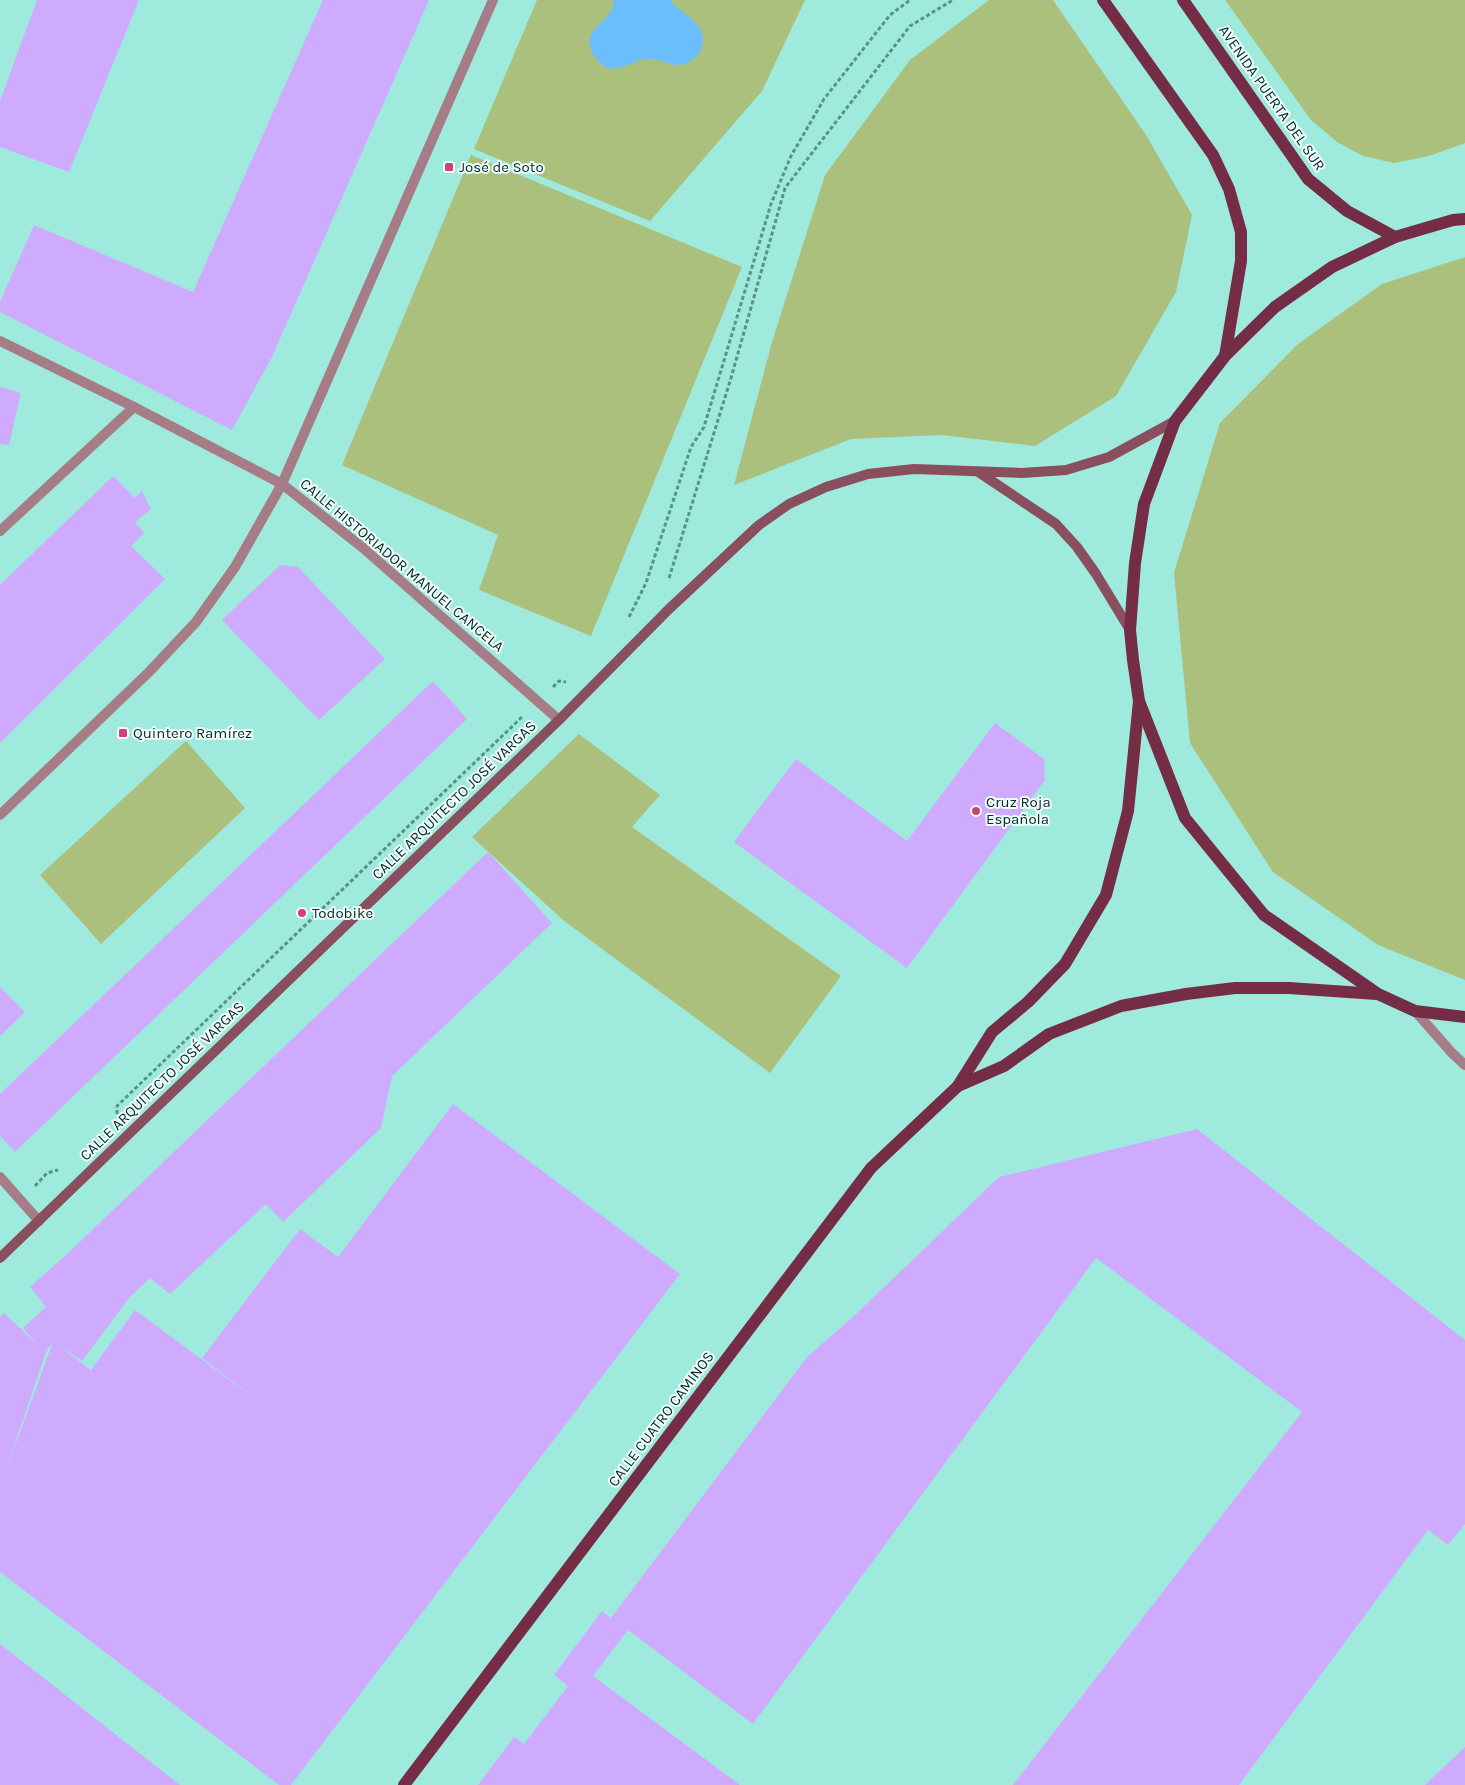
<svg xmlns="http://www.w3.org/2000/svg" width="1465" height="1785" viewBox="0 0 1465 1785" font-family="Karla,sans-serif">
	<rect width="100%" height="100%" fill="#9eeadd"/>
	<g fill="#abc07d">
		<polygon points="537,0 805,0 762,91 650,221 474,149"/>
		<polygon points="989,0 1053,0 1146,135 1192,215 1176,292 1116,396 1035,446 942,435 851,439 734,485 772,342 825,175 910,60"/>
		<polygon points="1225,0 1465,0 1465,143 1429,156 1394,163 1363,156 1337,142 1311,120"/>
		<polygon points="471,155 742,267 591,636 479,590 498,535 342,465"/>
		<polygon points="1465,257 1465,980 1378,945 1273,872 1190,743 1174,573 1220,423 1298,344 1382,284"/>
		<polygon points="579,734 660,795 632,827 841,976 770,1073 563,920 472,837"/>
		<polygon points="186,741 245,808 101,944 40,875"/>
	</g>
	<path fill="#6bbefc" d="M 614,0 L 670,0 C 681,14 702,20 703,40 C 703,46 700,54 696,57 C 674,75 665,56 645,59 C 630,62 612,77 599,62 C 594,57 591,52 590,45 C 587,29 604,24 611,11 C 613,8 613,3 614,0 Z"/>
	<g fill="#ceabff" fill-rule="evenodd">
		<polygon points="37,0 139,0 69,172 0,147 0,101"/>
		<polygon points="323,0 429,0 272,357 232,430 0,312 0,302 34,225 193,292"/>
		<polygon points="0,387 21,393 9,445 0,444"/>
		<polygon points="113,476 135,498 142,491 151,509 135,522 144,533 131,546 165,579 0,743 0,585"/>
		<polygon points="280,565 298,567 385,659 319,720 222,620"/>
		<polygon points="433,681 467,719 15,1152 0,1136 0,1094"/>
		<polygon points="995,723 1044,759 1045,780 907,968 734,842 796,759 907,841"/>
		<path d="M 488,852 L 552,923 L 392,1076 L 381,1128 L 283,1222 L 266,1204 L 170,1294 L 150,1278 L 129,1298 L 82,1361 L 59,1346 L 91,1370 L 135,1310 L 266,1407 L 202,1358 L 300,1229 L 338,1257 L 453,1104 L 680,1274 L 291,1785 L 279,1785 L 0,1572 L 0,1317 L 4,1313 L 38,1345 L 23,1328 L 46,1307 L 30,1287 L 65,1256 ZM 53,1342 L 8,1465 L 8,1464 L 46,1352 Z"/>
		<polygon points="0,987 25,1012 0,1036"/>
		<polygon points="1197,1129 1465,1340 1465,1524 1448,1545 1428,1530 1239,1785 1013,1785 1302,1412 1096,1258 753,1724 628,1630 593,1676 740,1785 478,1785 514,1737 524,1744 568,1686 554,1675 602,1611 611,1618 807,1357 854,1316 999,1177"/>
		<polygon points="0,1644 36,1672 180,1785 0,1785"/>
		<polygon points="1465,1747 1465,1785 1425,1785"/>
	</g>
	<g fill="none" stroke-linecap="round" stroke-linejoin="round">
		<g stroke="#5a9289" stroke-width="3" stroke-dasharray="4 2.5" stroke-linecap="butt">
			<polyline points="669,578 731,378 785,188 910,26 953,0"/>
			<polyline points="629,617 646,583 691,447 704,427 771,204 791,156 824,99 890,15 910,0"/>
			<polyline points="553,687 559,681 566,682"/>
			<polyline points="117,1114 117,1106 523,716"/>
			<polyline points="35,1186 47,1173 58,1170"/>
		</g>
		<g stroke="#a67c86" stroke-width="10">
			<polyline points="0,341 134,407 282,484 362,547 559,720"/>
			<polyline points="0,531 134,407"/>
			<polyline points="0,815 149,672 196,622 235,567 282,484 493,0"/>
			<polyline points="1415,1011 1452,1053 1465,1065"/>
			<polyline points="0,1177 39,1221"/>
		</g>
		<g stroke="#8a4f5f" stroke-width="10">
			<polyline points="980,473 1056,524 1077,547 1096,574 1130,630"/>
			<polyline points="0,1258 559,720 669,609 759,525 789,504 826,487 868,474 914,469 1022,473 1066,470 1109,457 1175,421"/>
		</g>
		<g stroke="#742d44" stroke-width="12">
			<polyline points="1103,0 1213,155 1229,189 1241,232 1241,261 1225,356"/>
			<polyline points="1183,0 1308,179 1347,211 1395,237"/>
			<polyline points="1465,219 1453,220 1395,237 1332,267 1275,307 1225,356 1175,421 1144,504 1135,563 1130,630 1133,660 1139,701 1185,818 1264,915 1378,994 1415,1011 1465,1017"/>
			<polyline points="958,1086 1004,1066 1049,1034 1121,1006 1186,994 1235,988 1289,988 1377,994"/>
			<polyline points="404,1785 871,1168 958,1086 992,1032 1028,1002 1065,964 1106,895 1128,811 1139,701"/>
		</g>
	</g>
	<g fill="#cd4173" stroke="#effdfb" stroke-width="2">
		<rect x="444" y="162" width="10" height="10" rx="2.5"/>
		<rect x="118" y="728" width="10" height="10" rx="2.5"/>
		<circle cx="976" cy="811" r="5"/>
		<circle cx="302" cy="913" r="5"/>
	</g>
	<g text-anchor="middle" stroke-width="4" stroke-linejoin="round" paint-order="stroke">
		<g font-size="15" fill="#082925" stroke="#effdfb">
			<text transform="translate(1272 98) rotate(55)" y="5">AVENIDA PUERTA DEL SUR</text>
			<text transform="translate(402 565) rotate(40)" y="5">CALLE HISTORIADOR MANUEL CANCELA</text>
			<text transform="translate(454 800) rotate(-44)" y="5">CALLE ARQUITECTO JOSÉ VARGAS</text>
			<text transform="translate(162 1081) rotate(-44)" y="5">CALLE ARQUITECTO JOSÉ VARGAS</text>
			<text transform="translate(661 1419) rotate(-53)" y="5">CALLE CUATRO CAMINOS</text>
		</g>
		<g font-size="15" fill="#082925" stroke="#effdfb" text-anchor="start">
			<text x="459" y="172">José de Soto</text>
			<text x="133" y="738">Quintero Ramírez</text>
			<text x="986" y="807">Cruz Roja<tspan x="986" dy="17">Española</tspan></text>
			<text x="312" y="918">Todobike</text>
		</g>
	</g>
</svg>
